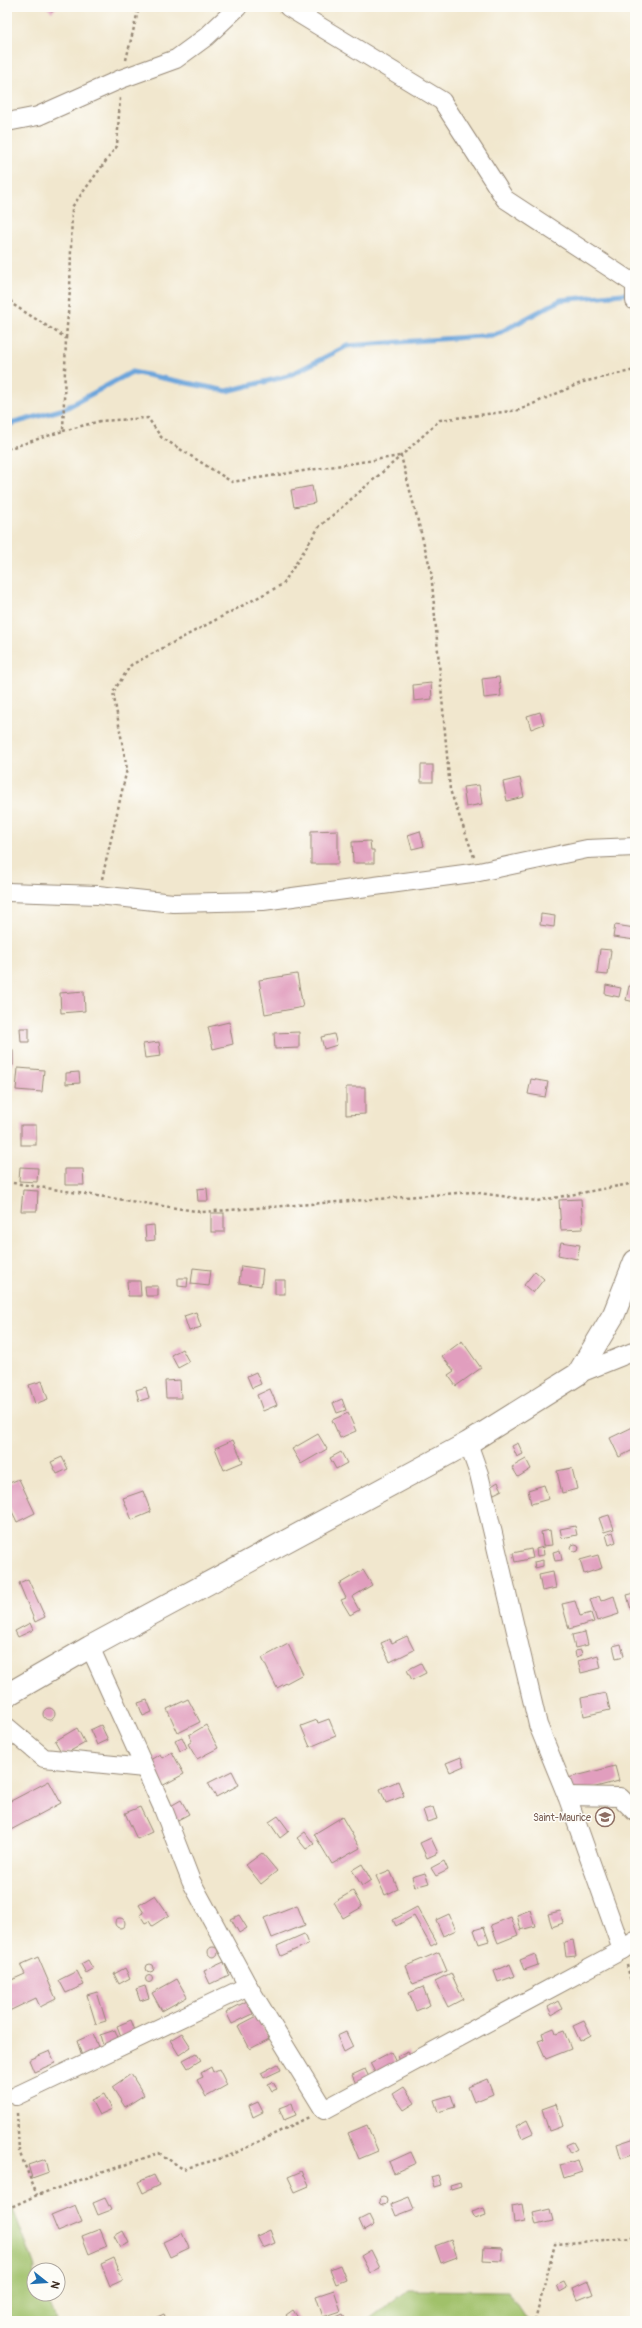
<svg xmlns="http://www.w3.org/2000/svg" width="642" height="2328" viewBox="0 0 642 2328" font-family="Pangolin,sans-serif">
	<rect width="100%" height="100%" fill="#fdfcf7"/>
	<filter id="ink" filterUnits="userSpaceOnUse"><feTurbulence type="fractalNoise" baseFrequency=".025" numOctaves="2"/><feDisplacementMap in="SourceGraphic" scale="8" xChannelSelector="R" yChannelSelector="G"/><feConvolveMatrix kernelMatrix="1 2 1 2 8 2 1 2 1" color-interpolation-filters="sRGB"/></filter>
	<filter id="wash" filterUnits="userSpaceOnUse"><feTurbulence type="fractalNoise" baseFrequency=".012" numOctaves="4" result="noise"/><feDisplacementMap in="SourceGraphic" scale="16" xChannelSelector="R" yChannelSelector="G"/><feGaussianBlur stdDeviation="0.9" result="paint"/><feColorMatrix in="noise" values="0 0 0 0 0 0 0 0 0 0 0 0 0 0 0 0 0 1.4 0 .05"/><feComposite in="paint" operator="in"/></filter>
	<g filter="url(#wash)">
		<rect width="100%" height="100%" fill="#f1e7ce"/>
		<g fill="#a0c16a" stroke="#6e7644">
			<polygon points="7,2193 36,2270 34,2270 34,2294 45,2294 56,2321 7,2321"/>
			<polygon points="407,2290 508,2291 528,2321 367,2321"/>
		</g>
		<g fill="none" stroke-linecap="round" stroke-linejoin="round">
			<polyline stroke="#6ca5db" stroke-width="5" points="7,425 64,409 132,372 227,391 288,376 347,346 495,335 561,300 632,293"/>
		</g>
		<g id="blocks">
			<g fill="#e19ebe">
				<polygon points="46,7 57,7 52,12"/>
				<polygon points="312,486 315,503 294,507 291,490"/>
				<polygon points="499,677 501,696 484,698 482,679"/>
				<polygon points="431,683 432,699 414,701 413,685"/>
				<polygon points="540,712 544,724 531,729 527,716"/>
				<rect x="421" y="765" width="12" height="17"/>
				<polygon points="520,778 524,797 507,801 503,782"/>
				<polygon points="479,785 482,804 466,807 463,787"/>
				<polygon points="338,830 338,864 311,864 311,831"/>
				<polygon points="420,831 424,846 412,849 408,835"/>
				<polygon points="370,841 371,850 374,850 374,863 353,863 352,842"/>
				<polygon points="541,914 555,916 554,927 540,925"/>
				<polygon points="615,925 635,928 635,940 613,937"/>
				<polygon points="600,949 611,950 608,975 597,974"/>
				<polygon points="297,974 303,1007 265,1014 259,980"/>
				<polygon points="606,985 621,988 619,997 605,994"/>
				<polygon points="629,986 635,987 635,1002 626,1000"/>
				<polygon points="84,991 85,1011 61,1013 60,993"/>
				<polygon points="229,1022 233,1044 213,1049 208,1027"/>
				<polygon points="20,1028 29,1028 29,1042 21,1042"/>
				<polygon points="299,1032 299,1048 275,1049 274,1033"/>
				<polygon points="334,1034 337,1045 324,1049 321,1037"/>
				<polygon points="159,1042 161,1056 145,1058 143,1044"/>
				<rect x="7" y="1050" width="6" height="15"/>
				<polygon points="18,1068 44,1070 42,1092 16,1090"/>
				<polygon points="79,1072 80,1083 66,1084 66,1073"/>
				<polygon points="531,1079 548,1082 545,1097 528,1094"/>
				<polygon points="346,1087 365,1087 365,1114 346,1115"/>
				<rect x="21" y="1125" width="15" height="20"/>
				<polygon points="7,1129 11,1129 9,1145 7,1145"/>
				<polygon points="20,1167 38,1168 37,1182 19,1181"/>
				<polygon points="65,1169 83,1169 84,1185 65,1185"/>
				<polygon points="207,1188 208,1201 198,1201 197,1189"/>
				<polygon points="23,1190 38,1191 37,1211 21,1211"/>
				<polygon points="581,1199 583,1229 561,1230 559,1200"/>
				<rect x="211" y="1213" width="13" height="19"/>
				<polygon points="154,1225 155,1240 146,1241 145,1226"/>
				<polygon points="561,1242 580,1245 577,1259 558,1255"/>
				<polygon points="241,1266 263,1269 261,1286 239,1283"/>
				<polygon points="193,1268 211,1270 209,1286 191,1284"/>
				<polygon points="535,1271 544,1279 533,1293 524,1285"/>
				<polygon points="178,1278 188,1278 187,1287 178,1286"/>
				<rect x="275" y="1280" width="10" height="14"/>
				<polygon points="127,1281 140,1281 141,1296 128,1296"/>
				<polygon points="145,1286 158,1286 158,1296 146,1296"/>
				<polygon points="196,1312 201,1327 189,1331 184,1316"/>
				<polygon points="462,1341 481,1368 456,1386 448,1375 454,1371 442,1356"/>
				<polygon points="182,1349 189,1362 178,1368 171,1355"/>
				<polygon points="256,1372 261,1384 252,1388 247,1376"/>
				<polygon points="180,1380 181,1398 166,1398 165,1381"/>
				<polygon points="42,1381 48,1399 35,1404 29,1385"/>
				<polygon points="146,1387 149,1398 139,1401 136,1390"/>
				<polygon points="270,1389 277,1405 263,1411 257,1395"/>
				<polygon points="342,1399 346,1410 337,1413 333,1403"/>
				<polygon points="348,1413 356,1431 340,1438 332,1420"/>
				<polygon points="635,1426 635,1449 619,1457 610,1438"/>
				<polygon points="318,1434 327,1449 301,1464 292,1449"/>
				<polygon points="233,1440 243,1462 224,1470 215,1448"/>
				<polygon points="518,1443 523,1454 517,1457 512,1446"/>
				<polygon points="341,1452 347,1463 336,1469 330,1458"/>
				<polygon points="62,1457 68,1469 57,1474 51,1462"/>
				<polygon points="526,1459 531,1469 518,1477 512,1467"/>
				<polygon points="572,1468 577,1489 562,1493 557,1471"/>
				<polygon points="19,1479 35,1513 17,1522 7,1501 7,1484"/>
				<polygon points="498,1482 502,1490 494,1494 490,1487"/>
				<polygon points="544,1485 549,1499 531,1504 528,1490"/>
				<polygon points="143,1491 151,1512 132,1520 123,1498"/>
				<polygon points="609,1515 614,1529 604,1532 599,1518"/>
				<polygon points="575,1526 577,1535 562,1538 560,1529"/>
				<polygon points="550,1530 552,1545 543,1546 541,1532"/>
				<polygon points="613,1532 616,1542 609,1545 606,1535"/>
				<circle cx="575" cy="1548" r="4"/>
				<polygon points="543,1547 544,1555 537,1556 536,1549"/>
				<polygon points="531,1549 533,1558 515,1562 513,1553"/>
				<polygon points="560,1550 562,1560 555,1561 553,1552"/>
				<polygon points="598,1555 602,1568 584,1574 580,1560"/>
				<polygon points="543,1560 543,1566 535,1568 534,1562"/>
				<polygon points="363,1570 372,1585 352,1597 359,1610 350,1615 341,1600 346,1598 339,1584"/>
				<polygon points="553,1572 556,1588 542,1591 539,1575"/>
				<polygon points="28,1579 45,1617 35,1622 19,1583"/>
				<polygon points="635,1593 635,1609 631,1610 627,1595"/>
				<polygon points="599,1596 601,1601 614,1596 619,1614 597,1621 590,1599"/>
				<polygon points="575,1601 580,1616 591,1613 594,1622 569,1629 562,1604"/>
				<polygon points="30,1623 33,1630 18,1637 15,1631"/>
				<polygon points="585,1632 588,1645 575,1648 572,1635"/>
				<polygon points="407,1636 414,1650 390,1662 381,1643 390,1639 392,1643"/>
				<polygon points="288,1644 303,1674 277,1688 262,1658"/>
				<polygon points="621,1644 624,1656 616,1658 613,1646"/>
				<polygon points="581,1650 582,1655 576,1657 575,1651"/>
				<polygon points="598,1655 601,1668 581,1673 578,1661"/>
				<polygon points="421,1663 426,1673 412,1680 407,1670"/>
				<polygon points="606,1693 610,1710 584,1716 581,1698"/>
				<polygon points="188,1699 200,1722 178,1733 167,1709"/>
				<polygon points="147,1700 152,1712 143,1716 138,1703"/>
				<circle cx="49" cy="1714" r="6"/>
				<polygon points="329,1719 336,1736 310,1747 301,1726 317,1720 318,1723"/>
				<polygon points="101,1725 108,1740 97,1745 90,1730"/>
				<polygon points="206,1725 218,1748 197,1759 188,1744 192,1741 189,1735"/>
				<polygon points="77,1728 85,1743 63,1755 55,1741"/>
				<polygon points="182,1737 187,1748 180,1751 175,1740"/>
				<polygon points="172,1752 184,1774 160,1787 147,1762 160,1754 162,1758"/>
				<polygon points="461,1757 464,1766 450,1772 446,1763"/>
				<polygon points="615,1766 619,1781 572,1793 568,1778"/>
				<polygon points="232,1771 239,1785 216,1797 208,1783"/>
				<polygon points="49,1781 61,1803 7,1832 7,1803"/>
				<polygon points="398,1781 404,1796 386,1803 380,1789"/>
				<polygon points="181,1800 189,1814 176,1821 169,1807"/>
				<polygon points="140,1807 152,1832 137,1839 125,1813"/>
				<polygon points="433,1807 437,1819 427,1822 423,1810"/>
				<polygon points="278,1816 289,1831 280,1838 269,1822"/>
				<polygon points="342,1817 360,1848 332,1864 314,1834"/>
				<polygon points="305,1832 314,1844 306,1849 297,1838"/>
				<polygon points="431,1838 438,1853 427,1858 420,1843"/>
				<polygon points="262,1853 277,1871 261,1884 246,1865"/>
				<polygon points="444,1861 448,1870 436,1876 431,1868"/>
				<polygon points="362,1864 371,1880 362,1886 352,1870"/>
				<polygon points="390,1870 398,1889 385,1895 376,1876"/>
				<polygon points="425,1873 429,1883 415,1887 412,1877"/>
				<polygon points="353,1891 362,1907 343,1918 334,1902"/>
				<polygon points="155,1895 169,1915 152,1926 149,1921 145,1923 140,1915 144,1913 139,1905"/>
				<polygon points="297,1905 305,1925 272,1938 264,1918"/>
				<polygon points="417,1907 437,1943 431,1946 414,1916 396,1926 393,1920"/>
				<polygon points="530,1910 535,1926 521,1930 517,1915"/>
				<polygon points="560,1911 563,1923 552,1927 548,1914"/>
				<polygon points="449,1914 456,1930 443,1936 436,1920"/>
				<polygon points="239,1915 247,1928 239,1933 231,1919"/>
				<polygon points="511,1917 518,1935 498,1943 491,1925"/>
				<circle cx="120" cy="1923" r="5"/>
				<polygon points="484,1927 489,1941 479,1944 474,1930"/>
				<polygon points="304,1934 308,1944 281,1956 277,1946"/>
				<polygon points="573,1940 576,1956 566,1957 564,1942"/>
				<circle cx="213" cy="1952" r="5"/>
				<polygon points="439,1952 447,1971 413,1984 406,1966"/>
				<polygon points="535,1954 538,1965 524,1970 520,1960"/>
				<polygon points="38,1957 56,1999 40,2007 36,1998 7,2012 7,1982 25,1974 20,1965"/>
				<polygon points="88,1960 93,1969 86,1973 81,1964"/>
				<polygon points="224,1962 229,1975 210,1984 204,1971"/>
				<polygon points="510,1964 515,1976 498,1982 494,1971"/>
				<circle cx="150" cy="1968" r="4"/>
				<polygon points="125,1968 130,1978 119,1984 114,1974"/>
				<polygon points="77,1971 84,1985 66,1993 59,1980"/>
				<polygon points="451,1973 463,1999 448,2007 435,1981"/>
				<circle cx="149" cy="1979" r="3.5"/>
				<polygon points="177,1979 187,1997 162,2011 152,1993"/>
				<polygon points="145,1986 149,1998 140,2001 136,1989"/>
				<polygon points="423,1987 430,2005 416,2011 409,1993"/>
				<polygon points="97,1992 106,2021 96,2024 87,1995"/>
				<polygon points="247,2001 253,2014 232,2024 226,2012"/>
				<polygon points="558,2001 562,2009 552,2015 548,2007"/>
				<polygon points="257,2016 269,2039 250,2049 238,2026"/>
				<polygon points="131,2020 136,2033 122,2039 117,2026"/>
				<polygon points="584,2021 591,2035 580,2041 573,2026"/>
				<polygon points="554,2028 556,2034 564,2031 571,2049 546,2059 538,2041 544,2039 542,2033"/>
				<polygon points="115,2030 120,2043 104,2049 100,2035"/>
				<polygon points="346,2032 353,2047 344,2052 337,2036"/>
				<polygon points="182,2033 191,2047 179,2055 170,2040"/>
				<polygon points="93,2034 100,2052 83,2059 77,2041"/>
				<polygon points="50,2051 55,2063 34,2072 29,2060"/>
				<polygon points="408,2051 412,2058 400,2064 397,2056"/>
				<polygon points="391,2052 398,2067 378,2078 370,2063"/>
				<polygon points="196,2053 201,2060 188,2068 183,2060"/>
				<polygon points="278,2064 281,2070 264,2078 261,2073"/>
				<polygon points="211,2067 213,2072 219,2069 227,2085 206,2097 197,2080 203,2077 201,2073"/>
				<polygon points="365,2069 370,2079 357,2086 352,2075"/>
				<polygon points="131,2074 144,2095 125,2107 112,2087"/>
				<polygon points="487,2079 493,2094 474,2102 468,2087"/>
				<polygon points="273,2082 277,2089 272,2091 268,2084"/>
				<polygon points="404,2087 415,2103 404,2110 393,2094"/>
				<polygon points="104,2094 112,2109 99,2115 91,2100"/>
				<polygon points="451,2095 455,2107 438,2112 434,2100"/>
				<polygon points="258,2102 263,2112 253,2117 249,2106"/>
				<polygon points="292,2103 296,2115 284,2120 279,2108"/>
				<polygon points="556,2104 563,2126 549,2131 542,2109"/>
				<polygon points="527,2120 533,2133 522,2138 516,2126"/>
				<polygon points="367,2125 378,2151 359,2159 348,2133"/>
				<polygon points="635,2138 635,2153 621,2158 617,2144"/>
				<polygon points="573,2142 577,2149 570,2153 566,2145"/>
				<polygon points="411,2152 416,2163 394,2173 389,2162"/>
				<polygon points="46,2159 49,2172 32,2178 28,2165"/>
				<polygon points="578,2160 582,2172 564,2178 560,2165"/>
				<polygon points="302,2171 309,2186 295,2192 288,2177"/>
				<polygon points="154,2175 159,2185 143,2193 138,2182"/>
				<polygon points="438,2175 441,2185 434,2187 431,2177"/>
				<polygon points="460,2182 461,2186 451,2189 450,2185"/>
				<polygon points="409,2197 414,2209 396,2216 391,2204"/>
				<circle cx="383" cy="2201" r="4"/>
				<polygon points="105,2198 111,2210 98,2215 93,2203"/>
				<polygon points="522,2204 525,2221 514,2223 512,2206"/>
				<polygon points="75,2205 82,2222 58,2232 51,2215"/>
				<polygon points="484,2208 486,2215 475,2219 472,2212"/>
				<polygon points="550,2209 553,2221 536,2225 533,2213"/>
				<polygon points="369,2215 374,2225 364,2231 359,2220"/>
				<polygon points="100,2229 107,2246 89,2254 82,2236"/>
				<polygon points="270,2230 275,2243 263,2248 257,2236"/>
				<polygon points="123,2231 129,2243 120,2247 114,2236"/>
				<polygon points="182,2233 189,2248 170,2257 163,2242"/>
				<polygon points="451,2240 457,2257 441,2263 435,2246"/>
				<polygon points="484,2247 502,2248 502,2261 483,2260"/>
				<polygon points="371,2250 380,2268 370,2273 361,2256"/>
				<polygon points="114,2258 123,2280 110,2286 101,2264"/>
				<polygon points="340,2265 346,2280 336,2284 330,2269"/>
				<polygon points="588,2281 593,2294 578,2300 573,2288"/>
				<polygon points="564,2282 567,2288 560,2292 557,2285"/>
				<polygon points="334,2290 341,2311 323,2317 316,2296"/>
				<polygon points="293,2310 300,2321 290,2321 286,2315"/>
				<polygon points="164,2314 167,2321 148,2321"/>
				<polygon points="343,2314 346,2321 338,2321 336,2317"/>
			</g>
		</g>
	</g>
	<g filter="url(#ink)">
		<use href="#blocks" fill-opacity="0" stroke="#968876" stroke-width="1"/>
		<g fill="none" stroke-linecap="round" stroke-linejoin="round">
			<defs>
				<g id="minor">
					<polyline points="288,7 442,101 505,199 633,283"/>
					<polyline points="7,122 38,116 121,79 176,59 206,37 238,7"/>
					<polyline points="635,279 635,301"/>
					<polyline points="7,892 98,895 173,903 263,901 479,872 587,849 635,847"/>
					<polyline points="578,1374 635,1351"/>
					<polyline points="468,1443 479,1474 538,1725 567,1796 622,1950"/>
					<polyline points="90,1647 162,1806 191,1881 248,1986 324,2110 622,1950 635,1941"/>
					<polyline points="7,1727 44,1758 144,1768"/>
					<polyline points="567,1796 620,1797 635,1812"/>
					<polyline points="16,2096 248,1986"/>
				</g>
				<polyline id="major" points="7,1695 90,1647 468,1443 578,1374 614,1314 635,1261"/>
			</defs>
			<use href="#minor" stroke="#968876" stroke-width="20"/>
			<use href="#major" stroke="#968876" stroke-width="24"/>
			<g stroke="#968876" stroke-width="2.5" stroke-dasharray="3 3" stroke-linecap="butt">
				<polyline points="126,60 139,7"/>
				<polyline points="7,289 12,304 66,338 63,431 7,449"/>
				<polyline points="66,338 70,290 72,207 117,146 120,98"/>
				<polyline points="63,431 100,421 148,418 161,437 232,482 400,456"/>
				<polyline points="474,857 450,790 431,571 401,456 440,420 519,410 583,382 635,370"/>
				<polyline points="102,879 127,769 113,692 131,665 283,584 319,527 401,456"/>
				<polyline points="7,1182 202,1212 472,1192 537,1201 635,1183"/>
				<polyline points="627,1965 635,1998"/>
				<polyline points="17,2113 19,2151 37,2195"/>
				<polyline points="7,2209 37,2195 159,2153 183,2169 229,2156 309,2117"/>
				<polyline points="535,2321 555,2244 630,2238 635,2235"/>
			</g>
			<use href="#minor" stroke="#fff" stroke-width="18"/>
			<use href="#major" stroke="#fff" stroke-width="22"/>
		</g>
	</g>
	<defs>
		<symbol id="school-ring" viewBox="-11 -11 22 22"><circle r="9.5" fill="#fdfcf7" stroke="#8d6e63" stroke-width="1.5"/><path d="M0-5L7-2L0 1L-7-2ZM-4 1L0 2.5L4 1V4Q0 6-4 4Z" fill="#8d6e63"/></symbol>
	</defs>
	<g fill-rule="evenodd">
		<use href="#school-ring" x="594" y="1806" width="22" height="22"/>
	</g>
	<g text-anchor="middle" stroke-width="3" stroke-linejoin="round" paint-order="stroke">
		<g font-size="10" fill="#785e54" stroke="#fdfcf7" text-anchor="end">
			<text x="591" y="1821">Saint-Maurice</text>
		</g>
	</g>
	<rect width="642" height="2328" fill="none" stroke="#fdfcf7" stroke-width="24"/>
	<g transform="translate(46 2282) rotate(107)"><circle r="19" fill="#fdfcf7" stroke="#afa8a0"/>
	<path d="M0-3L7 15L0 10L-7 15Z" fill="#1f6fb2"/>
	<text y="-6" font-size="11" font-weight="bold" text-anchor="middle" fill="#3b2a1e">N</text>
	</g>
</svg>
